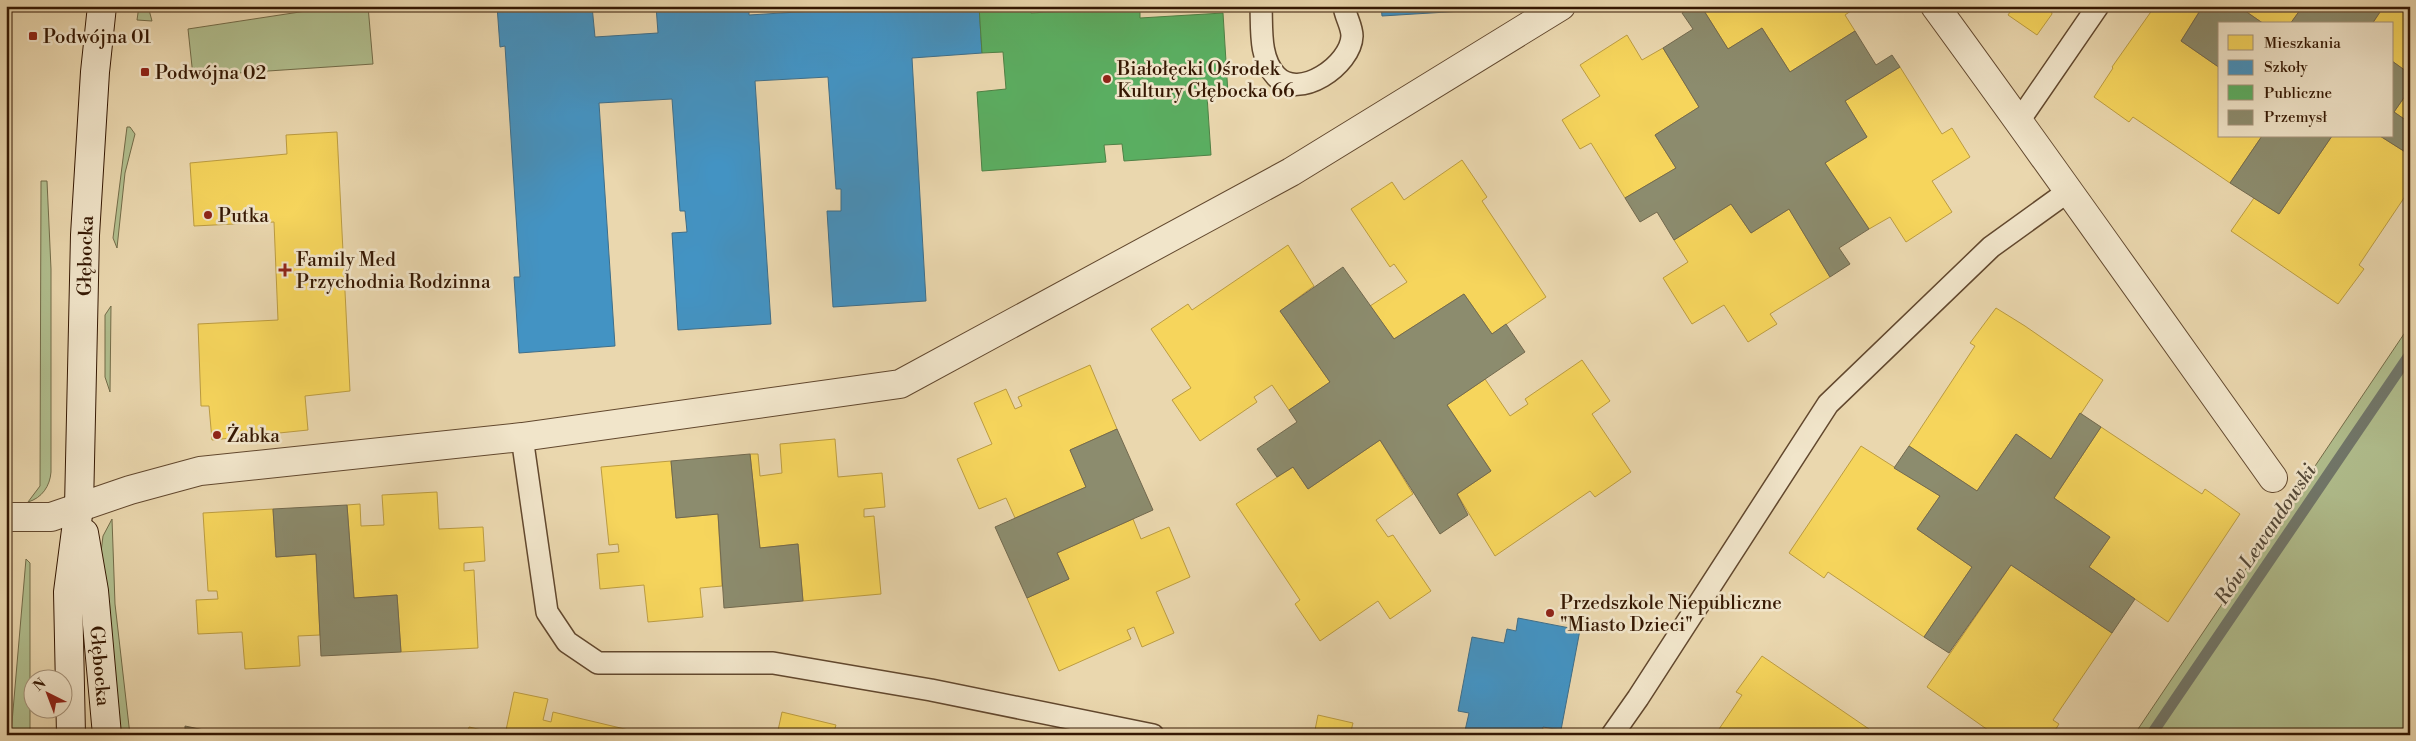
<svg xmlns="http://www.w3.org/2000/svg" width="2416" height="741" viewBox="0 0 2416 741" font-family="'Libre Bodoni',serif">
	<rect width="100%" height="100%" fill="#ead7ae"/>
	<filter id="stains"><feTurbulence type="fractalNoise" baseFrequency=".004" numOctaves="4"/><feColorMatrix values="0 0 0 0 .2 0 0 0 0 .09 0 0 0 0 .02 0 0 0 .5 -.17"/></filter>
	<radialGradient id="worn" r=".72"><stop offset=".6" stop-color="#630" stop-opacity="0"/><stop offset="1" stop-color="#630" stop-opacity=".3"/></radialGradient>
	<g fill="#b1bf8f" stroke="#736c49">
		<polygon points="139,6 148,6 152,21 137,20"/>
		<polygon points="339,6 368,6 373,64 193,76 188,29"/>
		<polygon points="127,127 130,127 135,134 125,173 117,248 113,238"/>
		<path d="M 41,181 L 47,181 L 51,269 L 51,472 C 50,486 42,498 28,502 L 40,486 Z"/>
		<polygon points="111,306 110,392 105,377 105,315"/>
		<polygon points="2410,325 2410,735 2134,735"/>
		<polygon points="112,519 115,604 130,735 118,735 101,552 103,536"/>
		<polygon points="26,559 30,563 30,735 6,735 11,734"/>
	</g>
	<g fill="#f6d55c" stroke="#bc9c41">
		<polygon points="1701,6 1858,6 1845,15 1855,31 1790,72 1762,28 1728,49"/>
		<polygon points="2014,6 2050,6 2052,14 2037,35 2008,15"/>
		<polygon points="2155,6 2191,6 2199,12 2181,41 2220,68 2220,136 2262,136 2230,183 2133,117 2129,122 2094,97 2113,68 2112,67"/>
		<polygon points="2238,6 2303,6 2290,24 2264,24"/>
		<polygon points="2384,6 2410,6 2410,74 2392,61 2392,24 2372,24"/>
		<polygon points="1627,35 1642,60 1663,48 1699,107 1655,135 1676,168 1625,198 1591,143 1580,149 1562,120 1600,96 1580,65"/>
		<polygon points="1900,67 1942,134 1952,128 1970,157 1932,181 1952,212 1906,242 1890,217 1869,229 1825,163 1867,137 1845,101"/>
		<polygon points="2410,89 2410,123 2394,112"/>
		<polygon points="337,132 350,391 305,396 308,430 212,440 209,406 201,406 198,324 278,320 274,222 194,226 190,163 287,154 286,135"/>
		<polygon points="2332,136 2380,136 2410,155 2410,189 2359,265 2364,269 2338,304 2231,231 2254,198 2279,214"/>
		<polygon points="1462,160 1487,197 1482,201 1546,297 1492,334 1464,294 1394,339 1370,306 1407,282 1394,264 1390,267 1351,209 1392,182 1404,200"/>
		<polygon points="1731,204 1751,233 1789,209 1830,277 1770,314 1777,324 1748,342 1724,305 1692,324 1663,278 1688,262 1674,240"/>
		<polygon points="1288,245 1314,286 1280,311 1330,382 1289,410 1272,385 1254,397 1257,402 1200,441 1172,400 1191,388 1151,329 1188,304 1192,310"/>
		<polygon points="1996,308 2025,326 2103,380 2051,459 2016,434 1977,491 1909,446 1975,346 1970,343"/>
		<polygon points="1582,360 1610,401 1592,414 1631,472 1595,497 1590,491 1495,556 1457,494 1491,471 1447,405 1485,379 1510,416 1528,404 1525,399"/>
		<polygon points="1090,365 1117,429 1070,450 1086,487 1015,518 1006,498 979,509 957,459 992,444 974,403 1006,389 1015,409 1022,406 1018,397"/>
		<polygon points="2101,427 2202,494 2205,489 2240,514 2168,622 2089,567 2110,537 2054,498"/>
		<polygon points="835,439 838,477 882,473 885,507 864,509 864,517 874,516 881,594 803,601 798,544 760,548 750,454 758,454 760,476 782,473 780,444"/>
		<polygon points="1380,440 1413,494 1376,520 1388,537 1393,535 1431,591 1390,619 1378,601 1320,641 1295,604 1300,600 1236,504 1293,467 1308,489"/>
		<polygon points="1861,446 1940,496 1917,529 1972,567 1924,637 1828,572 1824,578 1789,553"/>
		<polygon points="671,461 676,518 718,514 722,586 700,588 703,617 648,622 644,585 600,589 597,554 619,552 618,544 609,545 601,467"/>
		<polygon points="437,492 439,529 483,527 485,561 464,563 464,571 474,570 478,648 401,652 397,595 354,598 347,505 360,504 361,526 384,525 382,495"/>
		<polygon points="273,509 276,557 316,554 320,635 298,636 300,666 245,669 242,632 198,634 196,600 218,599 217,591 208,591 203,513"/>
		<polygon points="1133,519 1141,539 1169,527 1190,577 1156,592 1174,633 1142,647 1134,627 1127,630 1131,639 1059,671 1027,598 1069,579 1057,553"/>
		<polygon points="2011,565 2112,633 2053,720 2059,724 2052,735 1995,735 1927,687"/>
		<polygon points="1762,656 1869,729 1865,735 1715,735 1742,695 1736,692"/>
		<polygon points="514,692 548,699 543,720 551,722 553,712 629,730 628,735 505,735"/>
		<polygon points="782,712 836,725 833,735 777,735"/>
		<polygon points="1318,715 1353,723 1350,735 1314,735"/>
		<polygon points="469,727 504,735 467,735"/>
	</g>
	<g fill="#4393c3" stroke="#3f6e89">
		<polygon points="497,6 592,6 595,37 658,33 656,6 749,6 749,15 814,11 814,6 979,6 982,53 912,58 926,301 833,307 827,211 841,211 841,189 836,189 828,77 755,81 771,324 678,330 672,233 687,232 685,211 680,211 672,99 599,103 615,346 519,353 514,277 520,277 505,46 500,47"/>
		<polygon points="1381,6 1463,6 1463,11 1382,16"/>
		<polygon points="1518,618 1580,630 1561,730 1543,727 1542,735 1464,735 1469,713 1458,711 1472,637 1504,643 1507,629 1516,631"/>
	</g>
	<polygon fill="#5aae61" stroke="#4f8145" points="979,6 1031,6 1031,13 1065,11 1064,6 1140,6 1140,18 1223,13 1228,94 1207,96 1211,155 1124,161 1122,144 1104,145 1106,162 982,171 977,92 1006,89 1003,52 982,53"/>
	<g fill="#8c8c6e" stroke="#72694e">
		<polygon points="1693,6 1701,6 1728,49 1762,28 1790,72 1855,31 1876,65 1892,55 1900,67 1845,101 1867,137 1825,163 1869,229 1839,248 1850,264 1830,277 1789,209 1751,233 1731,204 1674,240 1657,212 1640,222 1625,198 1676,168 1655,135 1699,107 1663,48 1693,29 1682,13"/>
		<polygon points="2203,6 2238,6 2264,24 2220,24 2220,68 2181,41"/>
		<polygon points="2303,6 2384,6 2372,24 2290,24"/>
		<polygon points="2392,61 2410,74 2410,89 2394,112 2410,123 2410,155 2380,136 2392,136"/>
		<polygon points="2262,136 2332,136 2279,214 2230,183"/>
		<polygon points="1343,267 1394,339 1464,294 1492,334 1506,324 1525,352 1447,405 1491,471 1457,494 1468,515 1440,534 1380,440 1308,489 1293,467 1277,477 1257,449 1297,422 1289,410 1330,382 1280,311"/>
		<polygon points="2080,413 2101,427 2054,498 2110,537 2089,567 2135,599 2112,633 2011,565 1949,653 1924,637 1972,567 1917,529 1940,496 1894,468 1909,446 1977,491 2016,434 2051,459"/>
		<polygon points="1117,429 1153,510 1057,553 1069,579 1027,598 995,527 1086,487 1070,450"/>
		<polygon points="750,454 760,548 798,544 803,601 724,608 718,514 676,518 671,461"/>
		<polygon points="347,505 354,598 397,595 401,652 321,656 316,554 276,557 273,509"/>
		<polygon points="185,726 228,735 185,735"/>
	</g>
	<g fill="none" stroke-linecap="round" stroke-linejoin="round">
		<polyline stroke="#71786c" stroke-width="11" points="2151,735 2410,354"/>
		<defs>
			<g id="lane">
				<path d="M 1261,6 C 1262,29 1259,58 1276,76 C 1299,101 1351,65 1352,36 C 1352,26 1345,16 1344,6"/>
				<polyline points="2019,121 2098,6"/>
				<polyline points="522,437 547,612 567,642 598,663 773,663 931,690 1153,735"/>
				<polyline points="1612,735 1638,698 1828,404 1991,247 2070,190"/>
			</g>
			<g id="street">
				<path d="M 1935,6 C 2049,162 2161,321 2273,478"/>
				<polyline points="6,517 51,517 130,490 200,471 522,437 900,384 1291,172 1561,6"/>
			</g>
			<g id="secondary">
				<path id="s1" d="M 84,533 L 94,591 L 107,735"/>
				<path id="s2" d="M 71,735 L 68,592 L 79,507 L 85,235 L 95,72 L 102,6"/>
			</g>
		</defs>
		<use href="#lane" stroke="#62482e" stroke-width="24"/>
		<use href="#street" stroke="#62482e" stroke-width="30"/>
		<use href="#secondary" stroke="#351803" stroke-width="30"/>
		<use href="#lane" stroke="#f1e5ca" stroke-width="21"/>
		<use href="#street" stroke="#f1e5ca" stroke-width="28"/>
		<use href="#secondary" stroke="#f1e5ca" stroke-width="28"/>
	</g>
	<g fill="#8f2418" stroke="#f1e5ca" stroke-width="2">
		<rect x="28" y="31" width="10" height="10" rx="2.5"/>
		<rect x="140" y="67" width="10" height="10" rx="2.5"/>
		<circle cx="1107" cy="79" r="5"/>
		<circle cx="208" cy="215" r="5"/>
		<path d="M282.5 262.5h5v5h5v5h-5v5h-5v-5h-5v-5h5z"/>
		<circle cx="217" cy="435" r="5"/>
		<circle cx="1550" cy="613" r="5"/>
	</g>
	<g text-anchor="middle" stroke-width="5" stroke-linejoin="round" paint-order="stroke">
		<g font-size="19" fill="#351803" stroke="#f1e5ca" text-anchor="start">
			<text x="43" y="43">Podwójna 01</text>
			<text x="1117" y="75">Białołęcki Ośrodek<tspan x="1117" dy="22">Kultury Głębocka 66</tspan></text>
			<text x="155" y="79">Podwójna 02</text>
			<text x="218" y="222">Putka</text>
			<text x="296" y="266">Family Med<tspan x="296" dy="22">Przychodnia Rodzinna</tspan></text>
			<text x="227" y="442">Żabka</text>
			<text x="1560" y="609">Przedszkole Niepubliczne<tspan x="1560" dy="22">"Miasto Dzieci"</tspan></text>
		</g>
		<g font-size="19" fill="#351803" stroke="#f1e5ca">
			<text dy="7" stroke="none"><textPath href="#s2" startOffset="480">Głębocka</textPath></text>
			<text dy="7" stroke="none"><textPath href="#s1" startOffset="134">Głębocka</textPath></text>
		</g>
		<g font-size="20" font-style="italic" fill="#534838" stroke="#f1e5ca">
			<text transform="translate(2265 534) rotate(-56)" y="7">Rów Lewandowski</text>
		</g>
	</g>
	<rect width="2416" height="741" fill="none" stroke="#ead7ae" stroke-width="25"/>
	<rect x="8" y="8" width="2401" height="726" fill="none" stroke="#351803" stroke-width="2.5"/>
	<rect x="12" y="12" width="2391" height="716" fill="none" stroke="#351803"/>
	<rect x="2218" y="22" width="175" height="115" fill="#f1e5ca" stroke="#a6937a"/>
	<rect x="2228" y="35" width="25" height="15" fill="#f6d55c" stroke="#a6937a"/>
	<text x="2264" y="48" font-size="15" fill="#351803">Mieszkania</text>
	<rect x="2228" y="60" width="25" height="15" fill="#4393c3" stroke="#a6937a"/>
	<text x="2264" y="72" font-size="15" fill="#351803">Szkoły</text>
	<rect x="2228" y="85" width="25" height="15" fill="#5aae61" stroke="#a6937a"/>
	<text x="2264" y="98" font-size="15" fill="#351803">Publiczne</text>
	<rect x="2228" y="110" width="25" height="15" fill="#8c8c6e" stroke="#a6937a"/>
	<text x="2264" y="122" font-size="15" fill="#351803">Przemysł</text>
	<g transform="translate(48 694) rotate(318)"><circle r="24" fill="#f1e5ca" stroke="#a6937a"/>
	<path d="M0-4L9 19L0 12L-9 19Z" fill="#8f2418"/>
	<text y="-8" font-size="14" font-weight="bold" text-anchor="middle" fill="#351803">N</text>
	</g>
	<rect width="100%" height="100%" filter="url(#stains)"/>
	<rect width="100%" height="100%" fill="url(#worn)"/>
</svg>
